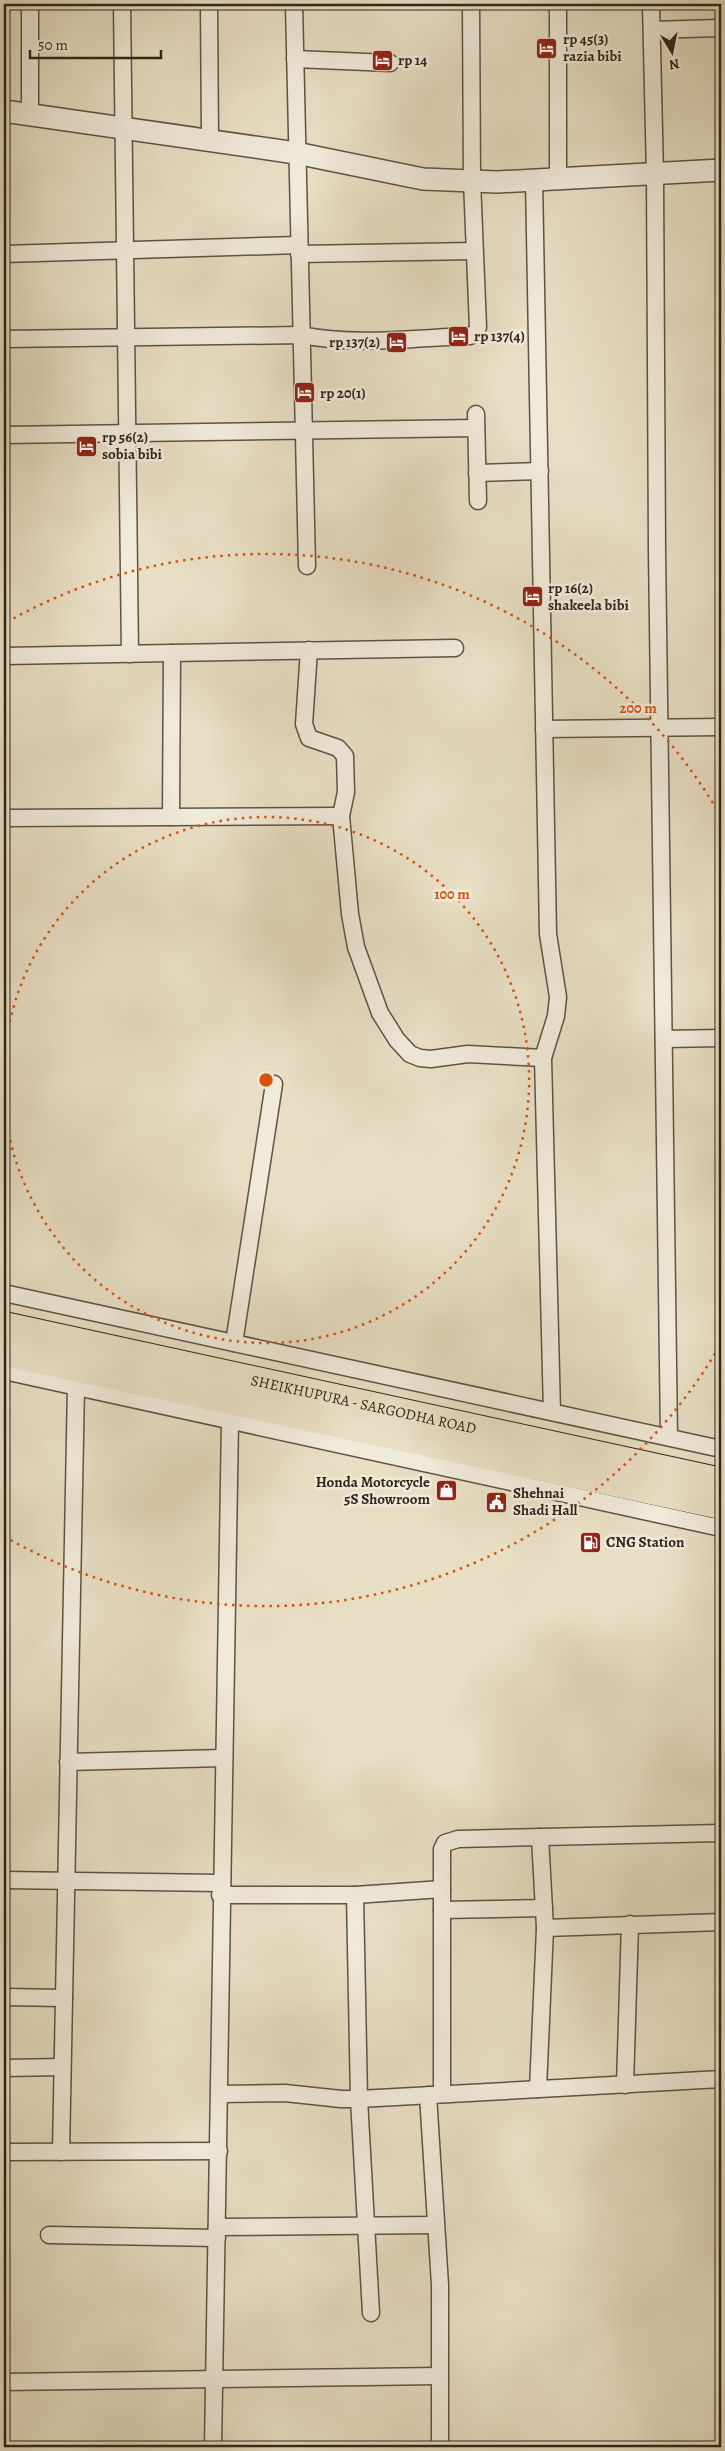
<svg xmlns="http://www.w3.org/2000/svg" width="725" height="2451" viewBox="0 0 725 2451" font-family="Alegreya,serif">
	<rect width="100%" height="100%" fill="#e8dec4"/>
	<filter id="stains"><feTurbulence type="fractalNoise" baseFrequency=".004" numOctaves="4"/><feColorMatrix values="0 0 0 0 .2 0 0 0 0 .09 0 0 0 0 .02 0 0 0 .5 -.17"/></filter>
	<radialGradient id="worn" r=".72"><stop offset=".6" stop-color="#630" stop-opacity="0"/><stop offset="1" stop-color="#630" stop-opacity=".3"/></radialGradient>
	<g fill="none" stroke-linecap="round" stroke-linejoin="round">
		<defs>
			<g id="minor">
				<polyline points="30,4 30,114"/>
				<polyline points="122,4 130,654"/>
				<polyline points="209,4 210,140"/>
				<polyline points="294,4 307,566"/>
				<polyline points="558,4 558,179"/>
				<polyline points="651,4 655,175 657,550 669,1437"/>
				<polyline points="652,30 719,28"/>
				<polyline points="295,59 390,63"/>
				<polyline points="534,180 548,934 558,997 556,1016 543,1058 552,1412"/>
				<polyline points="4,254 299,245"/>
				<polyline points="299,254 474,251"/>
				<path d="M 4,339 L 301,335 C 356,346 414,338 470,336 L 476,333 L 478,327 L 472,181 L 471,4"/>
				<polyline points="476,414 478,501"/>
				<polyline points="4,435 476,428"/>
				<polyline points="477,473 540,471"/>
				<polyline points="309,650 304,724 309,738 338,748 345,756 346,792 341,816 350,914 356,947 380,1013 397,1040 410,1054 420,1058 431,1059 468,1054 543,1058"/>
				<polyline points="4,656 455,648"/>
				<polyline points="544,729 721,727"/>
				<polyline points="171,817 172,653"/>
				<polyline points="4,818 341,816"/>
				<polyline points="664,1039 721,1038"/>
				<polyline points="4,1293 721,1449"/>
				<polyline points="234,1343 274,1084"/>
				<polyline points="4,1371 721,1528"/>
				<polyline points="68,1762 223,1758"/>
				<polyline points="4,1880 220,1883"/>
				<polyline points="220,1895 355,1895 442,1889"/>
				<polyline points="355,1895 359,2099 371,2313"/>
				<polyline points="442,1910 544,1908"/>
				<polyline points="545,1928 721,1922"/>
				<polyline points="4,1997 64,1998"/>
				<polyline points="4,2068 62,2067"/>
				<polyline points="625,2085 630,1924"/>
				<polyline points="538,2089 545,1928 540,1837"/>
				<polyline points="220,2094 285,2093 341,2099 359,2099 721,2079"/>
				<polyline points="442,2094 442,1849 445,1843 458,1839 721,1833"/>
				<polyline points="428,2095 440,2285 440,2447"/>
				<polyline points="4,2152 219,2151"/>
				<polyline points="61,2152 76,1387"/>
				<polyline points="217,2227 435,2225"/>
				<polyline points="49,2235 217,2238"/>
				<polyline points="4,2382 439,2376"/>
				<polyline points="213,2447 230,1421"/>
			</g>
			<polyline id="tertiary" points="4,111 296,153 423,179 497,182 721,170"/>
			<g id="trunk">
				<path id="s1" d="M 4,1326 L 721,1482"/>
				<polyline points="4,1352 721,1505"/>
			</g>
		</defs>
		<use href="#minor" stroke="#5e5345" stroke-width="19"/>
		<use href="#tertiary" stroke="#5e5345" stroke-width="24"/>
		<use href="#trunk" stroke="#30251b" stroke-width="30"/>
		<use href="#minor" stroke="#f0ead9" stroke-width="16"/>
		<use href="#tertiary" stroke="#f0ead9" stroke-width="21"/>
		<use href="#trunk" stroke="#e8dec4" stroke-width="28"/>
	</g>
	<g fill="none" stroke="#d6540e" stroke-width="2.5" stroke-dasharray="2.5 5">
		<path d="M4 1059A263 263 0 1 1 4 1101"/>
		<path d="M719 1347A526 526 0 0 1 7 1538M7 622A526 526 0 0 1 719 813"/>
	</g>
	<defs>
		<symbol id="hotel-square" viewBox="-11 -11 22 22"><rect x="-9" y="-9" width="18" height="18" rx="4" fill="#8f2418" stroke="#f0ead9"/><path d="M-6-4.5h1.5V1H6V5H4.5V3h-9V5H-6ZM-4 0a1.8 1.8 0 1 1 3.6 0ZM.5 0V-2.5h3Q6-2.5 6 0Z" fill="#fff"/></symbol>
		<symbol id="shop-square" viewBox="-11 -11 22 22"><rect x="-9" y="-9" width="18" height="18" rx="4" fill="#8f2418" stroke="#f0ead9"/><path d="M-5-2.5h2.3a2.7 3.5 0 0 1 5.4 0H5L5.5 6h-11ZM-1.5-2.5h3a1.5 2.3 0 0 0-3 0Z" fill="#fff"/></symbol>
		<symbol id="civic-square" viewBox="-11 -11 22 22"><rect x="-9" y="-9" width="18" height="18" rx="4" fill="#8f2418" stroke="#f0ead9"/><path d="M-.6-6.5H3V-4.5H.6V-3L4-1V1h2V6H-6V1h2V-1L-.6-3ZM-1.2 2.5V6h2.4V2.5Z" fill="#fff"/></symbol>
		<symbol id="fuel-square" viewBox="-11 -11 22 22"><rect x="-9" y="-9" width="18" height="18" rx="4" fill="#8f2418" stroke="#f0ead9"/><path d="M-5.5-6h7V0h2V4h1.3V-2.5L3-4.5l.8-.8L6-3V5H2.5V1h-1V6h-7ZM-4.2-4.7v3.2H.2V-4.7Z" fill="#fff"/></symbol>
	</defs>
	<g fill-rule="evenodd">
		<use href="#hotel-square" x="534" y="36" width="25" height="25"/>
		<use href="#hotel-square" x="370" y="48" width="25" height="25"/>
		<use href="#hotel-square" x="446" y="324" width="25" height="25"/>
		<use href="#hotel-square" x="384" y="330" width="25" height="25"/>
		<use href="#hotel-square" x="292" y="380" width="25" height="25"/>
		<use href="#hotel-square" x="74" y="434" width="25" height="25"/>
		<use href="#hotel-square" x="520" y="584" width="25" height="25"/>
		<use href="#shop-square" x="434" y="1478" width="25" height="25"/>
		<use href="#civic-square" x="484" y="1490" width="25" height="25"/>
		<use href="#fuel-square" x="578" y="1530" width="25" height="25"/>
	</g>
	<g text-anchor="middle" stroke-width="5" stroke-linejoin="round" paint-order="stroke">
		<g font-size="15" font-weight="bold" fill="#30251b" stroke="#f0ead9" text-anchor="start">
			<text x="563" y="44">rp 45(3)<tspan x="563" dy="17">razia bibi</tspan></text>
			<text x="398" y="65">rp 14</text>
			<text x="474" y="341">rp 137(4)</text>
			<text x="380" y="347" text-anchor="end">rp 137(2)</text>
			<text x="320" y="398">rp 20(1)</text>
			<text x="102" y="442">rp 56(2)<tspan x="102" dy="17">sobia bibi</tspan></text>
			<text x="548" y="593">rp 16(2)<tspan x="548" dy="17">shakeela bibi</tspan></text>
			<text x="430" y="1487" text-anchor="end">Honda Motorcycle<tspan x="430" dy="17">5S Showroom</tspan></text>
			<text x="513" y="1498">Shehnai<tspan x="513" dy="17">Shadi Hall</tspan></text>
			<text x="606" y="1547">CNG Station</text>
		</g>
		<g font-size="15" fill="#30251b" stroke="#f0ead9">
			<text dy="5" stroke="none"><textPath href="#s1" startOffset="368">SHEIKHUPURA - SARGODHA ROAD</textPath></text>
		</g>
	</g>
	<circle cx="266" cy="1080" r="8" fill="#d6540e" stroke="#f0ead9" stroke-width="2.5"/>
	<g font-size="15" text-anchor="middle" font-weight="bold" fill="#d6540e" stroke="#f0ead9" stroke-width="5" stroke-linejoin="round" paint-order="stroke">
		<text x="638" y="713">200 m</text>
		<text x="452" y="899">100 m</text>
	</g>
	<rect width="725" height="2451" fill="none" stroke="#e8dec4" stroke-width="20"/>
	<rect x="5" y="5" width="715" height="2441" fill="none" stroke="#30251b" stroke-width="2.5"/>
	<rect x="10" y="10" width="705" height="2431" fill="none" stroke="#30251b"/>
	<g transform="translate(672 52) rotate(170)" stroke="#f0ead9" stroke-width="4" paint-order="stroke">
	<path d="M0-4L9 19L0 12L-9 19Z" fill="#30251b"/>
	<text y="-8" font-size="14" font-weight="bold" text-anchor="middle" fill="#30251b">N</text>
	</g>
	<path d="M30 50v8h131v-8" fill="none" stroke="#30251b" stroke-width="2.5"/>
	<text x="38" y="50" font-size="15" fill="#30251b" stroke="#f0ead9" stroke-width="4" paint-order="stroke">50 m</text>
	<rect width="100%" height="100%" filter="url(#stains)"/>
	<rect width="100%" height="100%" fill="url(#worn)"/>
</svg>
